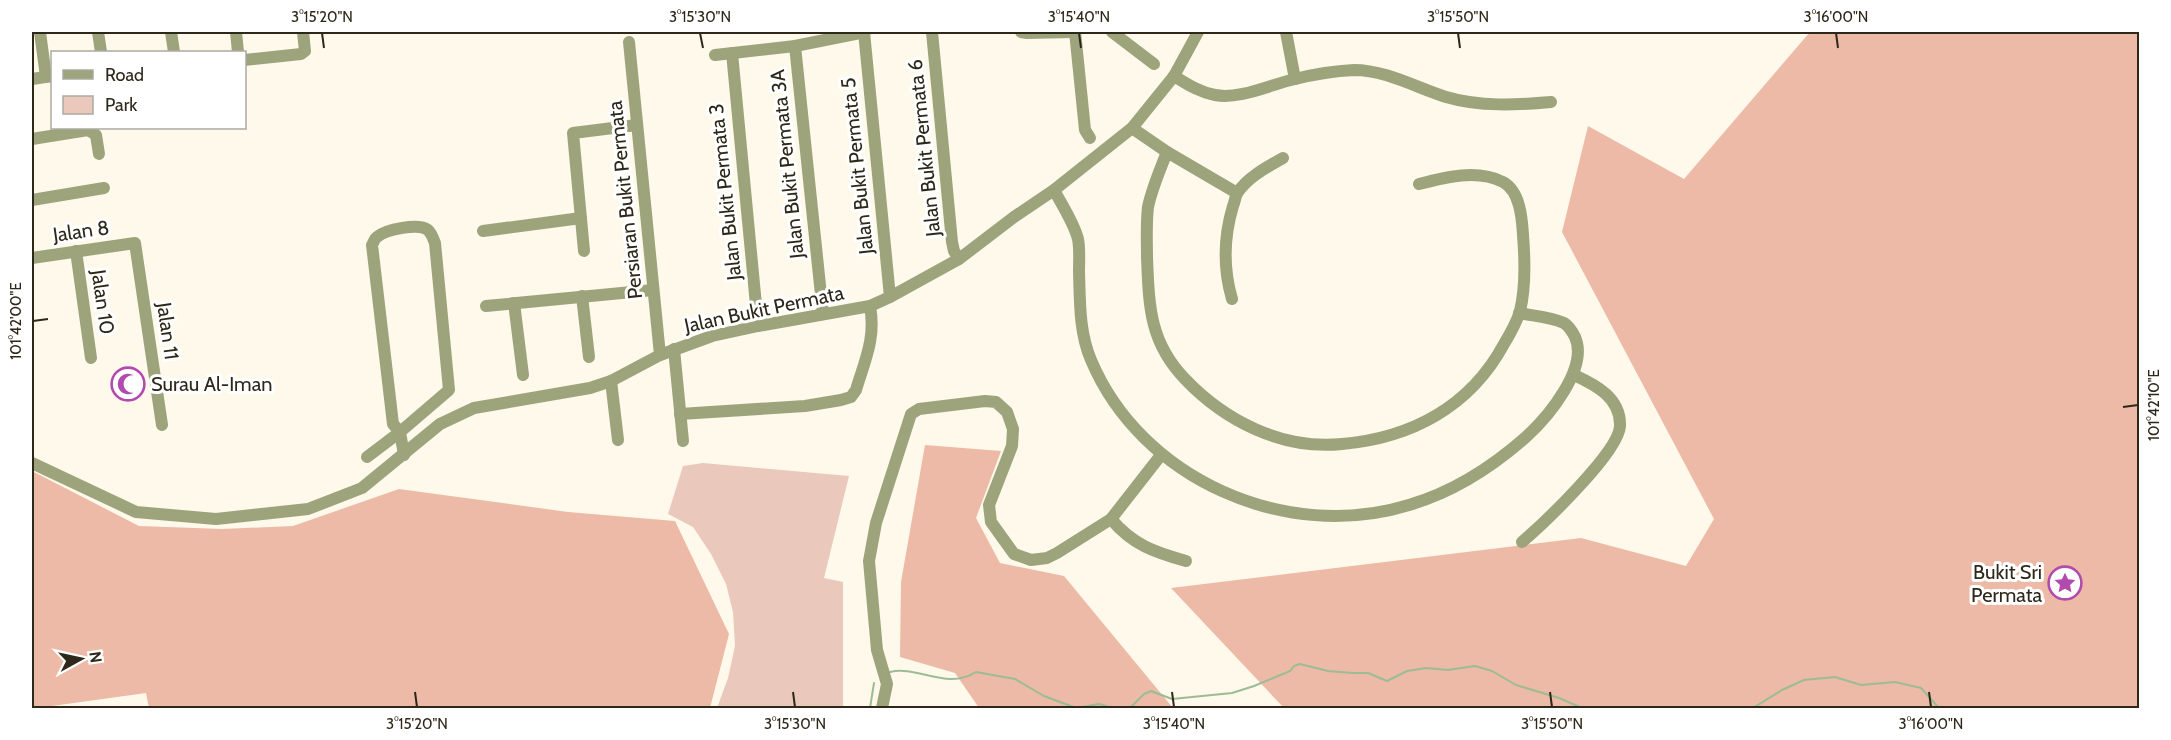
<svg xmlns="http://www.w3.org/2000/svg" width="2171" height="740" viewBox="0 0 2171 740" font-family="Cabin,sans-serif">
	<rect width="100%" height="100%" fill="#fef9ea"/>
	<polygon fill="#eac9bc" points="703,463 849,476 824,578 843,582 843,708 717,708 728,678 735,646 733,612 726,584 711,554 693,527 668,514 683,466"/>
	<g fill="#ecbaa6">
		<polygon points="1810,32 2139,32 2139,708 1284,708 1171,588 1581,538 1686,566 1714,519 1562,232 1588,126 1684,179"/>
		<polygon points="925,445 1001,451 976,518 1000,563 1064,576 1173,708 979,708 955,673 900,657 901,582"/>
		<polygon points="32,471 139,526 222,529 293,526 399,489 568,512 675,521 729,634 710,708 149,708 146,693 52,706 52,708 32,708"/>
	</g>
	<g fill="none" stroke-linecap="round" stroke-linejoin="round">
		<g stroke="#9cbc95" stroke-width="2">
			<path d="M 890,672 C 917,665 947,691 976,672 L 1015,679 L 1044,696 L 1076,708 L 1099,704 L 1113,708"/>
			<polyline points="870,708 874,683"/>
			<polyline points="1130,708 1144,694 1151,691 1172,699 1232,693 1254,686 1290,671 1294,666 1300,664 1328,671 1352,673 1368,673 1387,681 1407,671 1426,668 1448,670 1475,666 1492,671 1516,685 1559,698 1582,708"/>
			<polyline points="1753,708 1782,690 1804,680 1835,677 1861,685 1895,682 1921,688 1939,708"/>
		</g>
		<g stroke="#9da47c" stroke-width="12">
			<polyline points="40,32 46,77"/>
			<polyline points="98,32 101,52"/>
			<polyline points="171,32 174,52"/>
			<polyline points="236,32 238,52"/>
			<polyline points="864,32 890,297"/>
			<polyline points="932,32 952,242 954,251 959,259"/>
			<polyline points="1021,32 1027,33 1072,32"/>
			<polyline points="1075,32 1085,130 1090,138"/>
			<polyline points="1112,32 1154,64"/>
			<polyline points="1286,32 1295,79"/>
			<polyline points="629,42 660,355"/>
			<polyline points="795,46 823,314"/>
			<polyline points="732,53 758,326"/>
			<polyline points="715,55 795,46 865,32"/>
			<polyline points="244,60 301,54 305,51 303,32"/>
			<path d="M 1174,76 C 1187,84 1199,92 1215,95 C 1239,100 1272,84 1295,79 C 1315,74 1335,71 1354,70 C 1386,70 1417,88 1446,97 C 1480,107 1517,105 1551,102"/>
			<polyline points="32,79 52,76"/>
			<polyline points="1132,128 1167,152 1237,193"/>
			<polyline points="32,139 88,130 96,135 99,154"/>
			<path d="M 1167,152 C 1160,170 1152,188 1148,207 C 1146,224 1147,241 1147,257 C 1149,305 1149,342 1185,379 C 1225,421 1282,450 1342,444 C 1411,438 1470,407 1504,344 C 1510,334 1517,322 1520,311 C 1526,287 1525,260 1523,235 C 1522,218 1520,191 1503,182 C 1477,169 1446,177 1419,184"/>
			<path d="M 1054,190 C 1062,205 1074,223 1078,239 C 1080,249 1079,261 1079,271 C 1080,301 1079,332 1091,360 C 1141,479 1286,543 1409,505 C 1453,492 1491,468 1526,437 C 1548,417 1589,368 1575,337 C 1572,331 1569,326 1564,323 C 1551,317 1533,316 1519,313"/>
			<polyline points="32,200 104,188"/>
			<polyline points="483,231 581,218"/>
			<polyline points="76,251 91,358"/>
			<polyline points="584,251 573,133 637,125"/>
			<polyline points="32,258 135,243 162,425"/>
			<polyline points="582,296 589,357"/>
			<path d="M 1232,299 C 1223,268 1224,236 1233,206 C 1235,202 1235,196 1238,192 C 1248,177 1267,167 1283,158"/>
			<polyline points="514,303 523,375"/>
			<polyline points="486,306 653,290"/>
			<polyline points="674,349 683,441"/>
			<polyline points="611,381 618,440"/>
			<path d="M 680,414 L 805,406 L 841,400 L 851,397 L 856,390 C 865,360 876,338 870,306"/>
			<path d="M 367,457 L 400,432 L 449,390 L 435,243 C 433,238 432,234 428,230 C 419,223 386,229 377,237 C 374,239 374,242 372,245 L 393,424 L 400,432 L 404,455"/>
			<polyline points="32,463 136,512 216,519 308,509 362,488 440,424 474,408 590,388 611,381 660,355 712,336 758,326 870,306 890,297 959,259 1014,217 1054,190 1132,128 1174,76 1198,32"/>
			<path d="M 1111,519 C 1133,545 1154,552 1186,561"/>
			<path d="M 1522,542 C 1543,524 1619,452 1620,426 C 1621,398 1596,385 1574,375"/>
			<polyline points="882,708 887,684 877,650 869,561 876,523 911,414 919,409 985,401 996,402 1007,412 1013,429 1012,446 989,505 991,522 1014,554 1031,560 1047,558 1057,553 1111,519 1161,455"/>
		</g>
	</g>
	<path fill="none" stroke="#2d281a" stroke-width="2" d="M 322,33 L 324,48M 700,33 L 703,48M 1079,33 L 1081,48M 1458,33 L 1460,48M 1836,33 L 1838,48M 33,321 L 48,319M 2123,407 L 2138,405M 415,692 L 417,707M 793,692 L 795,707M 1172,692 L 1174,707M 1550,692 L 1552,707M 1929,692 L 1931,707"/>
	<defs>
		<symbol id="mosque-ring" viewBox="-11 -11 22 22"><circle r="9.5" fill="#fff" stroke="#b24bae" stroke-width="1.5"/><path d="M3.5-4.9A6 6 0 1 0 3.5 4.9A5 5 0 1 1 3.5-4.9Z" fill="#b24bae"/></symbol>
		<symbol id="sight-ring" viewBox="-11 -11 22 22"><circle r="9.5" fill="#fff" stroke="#b24bae" stroke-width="1.5"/><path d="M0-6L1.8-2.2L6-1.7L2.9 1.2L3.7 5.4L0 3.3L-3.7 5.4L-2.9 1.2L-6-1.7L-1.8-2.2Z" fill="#b24bae"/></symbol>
	</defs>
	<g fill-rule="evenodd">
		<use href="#mosque-ring" x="109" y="365" width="38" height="38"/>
		<use href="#sight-ring" x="2046" y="564" width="38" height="38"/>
	</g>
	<g text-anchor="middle" stroke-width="6" stroke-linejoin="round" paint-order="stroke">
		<g font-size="20" fill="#2d281a" stroke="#fff">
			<text transform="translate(924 148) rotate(-96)" y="7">Jalan Bukit Permata 6</text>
			<text transform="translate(787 164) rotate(-96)" y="7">Jalan Bukit Permata 3A</text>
			<text transform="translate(857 166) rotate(-96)" y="7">Jalan Bukit Permata 5</text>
			<text transform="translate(725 192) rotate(-96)" y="7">Jalan Bukit Permata 3</text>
			<text transform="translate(625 200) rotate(-96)" y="7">Persiaran Bukit Permata</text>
			<text transform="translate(81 231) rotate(-8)" y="7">Jalan 8</text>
			<text transform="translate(103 302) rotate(82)" y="7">Jalan 10</text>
			<text transform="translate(764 309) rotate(-12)" y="7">Jalan Bukit Permata</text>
			<text transform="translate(168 331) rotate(82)" y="7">Jalan 11</text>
		</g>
		<g font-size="20" fill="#2d281a" stroke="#fff" text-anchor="start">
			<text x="151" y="391">Surau Al-Iman</text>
			<text x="2042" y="579" text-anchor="end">Bukit Sri<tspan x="2042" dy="23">Permata</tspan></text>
		</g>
	</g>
	<rect width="2171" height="740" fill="none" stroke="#ffffff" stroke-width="66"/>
	<rect x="51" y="51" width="195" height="78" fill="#ffffff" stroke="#aba9a3" stroke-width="1.5"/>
	<rect x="63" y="70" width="30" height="9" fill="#9da47c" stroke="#aba9a3" stroke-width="1.5"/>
	<text x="105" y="81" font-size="18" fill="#2d281a">Road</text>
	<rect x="63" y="96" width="30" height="18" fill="#eac9bc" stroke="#aba9a3" stroke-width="1.5"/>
	<text x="105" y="111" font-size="18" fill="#2d281a">Park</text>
	<g transform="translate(81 659) rotate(82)" stroke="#ffffff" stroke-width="4.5" paint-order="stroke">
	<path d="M0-4.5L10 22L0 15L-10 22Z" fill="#2d281a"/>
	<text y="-9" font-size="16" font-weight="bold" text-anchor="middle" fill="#2d281a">N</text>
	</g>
	<rect x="33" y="33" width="2105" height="674" fill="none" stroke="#2d281a" stroke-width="2"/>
	<g font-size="15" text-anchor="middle" fill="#2d281a">
		<text x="322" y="22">3°15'20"N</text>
		<text x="700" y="22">3°15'30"N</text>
		<text x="1079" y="22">3°15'40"N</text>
		<text x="1458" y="22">3°15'50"N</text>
		<text x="1836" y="22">3°16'00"N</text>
		<text transform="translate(16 321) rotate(-90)" y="5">101°42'00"E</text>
		<text transform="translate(2154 405) rotate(-90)" y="5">101°42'10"E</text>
		<text x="417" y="729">3°15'20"N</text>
		<text x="795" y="729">3°15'30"N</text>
		<text x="1174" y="729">3°15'40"N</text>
		<text x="1552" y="729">3°15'50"N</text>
		<text x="1931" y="729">3°16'00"N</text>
	</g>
</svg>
